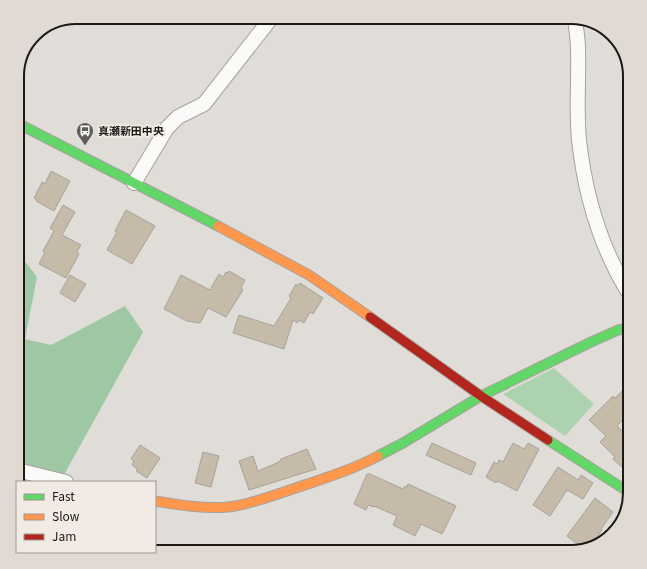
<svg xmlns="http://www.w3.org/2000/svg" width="647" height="569" viewBox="0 0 647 569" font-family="Georgia,'Noto Sans JP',serif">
	<rect width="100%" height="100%" fill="#e0ddd8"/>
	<polygon fill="#add2b0" points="554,368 594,404 565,436 503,394"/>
	<polygon fill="#9ec8a3" points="17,251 37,277 25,339 51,345 125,306 143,332 60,482 17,482"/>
	<g fill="#c6bba8" stroke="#a5a39f">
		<polygon points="51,171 70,181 54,211 36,201 37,200 34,198 42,182 45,184"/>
		<polygon points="63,205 75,212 62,235 81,245 77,252 79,254 66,278 39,264 45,252 43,251 54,231 50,228"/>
		<polygon points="126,210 155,226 132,264 107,250 117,232 115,231"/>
		<polygon points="229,271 245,280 241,288 243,290 226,317 208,308 200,323 187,321 164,309 181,275 210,290 219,274 223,277 226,272 228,273"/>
		<polygon points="70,275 86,284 75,302 60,293"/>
		<polygon points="300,283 323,298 313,314 310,312 304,323 299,320 297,323 293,320 284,349 233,333 239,315 274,326 291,298 289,296 296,284 298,286"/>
		<polygon points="630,383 630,413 617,426 630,438 630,474 613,459 615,457 600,442 606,436 589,420 613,396 615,398"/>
		<polygon points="432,443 476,463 471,475 426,455"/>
		<polygon points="513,443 524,449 528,443 539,449 517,491 498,481 496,483 486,477 494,462 497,464 499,460 503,462"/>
		<polygon points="140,445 160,458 147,478 136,471 138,469 132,465 134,461 131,459"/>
		<polygon points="307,449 316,469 249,490 239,461 253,456 258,471 279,462 281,459"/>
		<polygon points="203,452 219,456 211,487 195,483"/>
		<polygon points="558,467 578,480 581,475 593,483 583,499 567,490 550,516 533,505"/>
		<polygon points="367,474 370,474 403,489 405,486 407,487 408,484 456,506 442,534 421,524 415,536 393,525 397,516 374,506 374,507 368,505 366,510 354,504"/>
		<polygon points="595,498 613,512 601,529 602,530 593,543 582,547 567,536"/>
	</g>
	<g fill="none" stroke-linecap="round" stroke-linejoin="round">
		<defs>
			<g id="street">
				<path d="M 575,19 C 576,29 578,39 578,49 C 579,79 576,110 579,140 C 585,194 601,249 630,295"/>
				<polyline points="134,183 167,128 178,117 204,104 272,17"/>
				<polyline points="17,470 66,482"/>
			</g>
			<g id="fast">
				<polyline points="17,123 218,226"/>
				<polyline points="548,440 630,493"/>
				<polyline points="378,456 403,443 481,396 591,342 618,330 630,328"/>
			</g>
			<g id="slow">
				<polyline points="218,226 309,275 370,317"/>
				<path d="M 155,501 C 179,505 203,509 228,507 C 248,505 271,496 290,490 C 319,480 350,471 378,456"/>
			</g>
			<polyline id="jam" points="370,317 481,396 548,440"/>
		</defs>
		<use href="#street" stroke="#a5a29e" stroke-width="16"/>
		<use href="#fast" stroke="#a5a29e" stroke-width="11"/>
		<use href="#slow" stroke="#a5a29e" stroke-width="11"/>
		<use href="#jam" stroke="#a5a29e" stroke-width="11"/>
		<use href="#street" stroke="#fafaf9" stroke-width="14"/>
		<use href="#fast" stroke="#63d668" stroke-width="9"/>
		<use href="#slow" stroke="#ff974d" stroke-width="9"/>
		<use href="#jam" stroke="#b3261e" stroke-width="9"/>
	</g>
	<defs>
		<symbol id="bus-pin" viewBox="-11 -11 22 30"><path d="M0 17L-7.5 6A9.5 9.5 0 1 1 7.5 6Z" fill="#605e5a" stroke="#f1ebe3"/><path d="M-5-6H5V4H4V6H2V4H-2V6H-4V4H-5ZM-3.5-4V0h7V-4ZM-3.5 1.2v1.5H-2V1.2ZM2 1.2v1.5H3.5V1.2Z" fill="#fff"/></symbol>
	</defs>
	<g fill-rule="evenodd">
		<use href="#bus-pin" x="75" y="121" width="20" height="27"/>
	</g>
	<g text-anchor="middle" stroke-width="3.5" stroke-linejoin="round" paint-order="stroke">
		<g font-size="11" font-weight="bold" fill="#1b1916" stroke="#f1ebe3" text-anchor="start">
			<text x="98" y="135">真瀬新田中央</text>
		</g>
	</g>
	<path d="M0 0H647V569H0ZM76 24H571A52 52 0 0 1 623 76V493A52 52 0 0 1 571 545H76A52 52 0 0 1 24 493V76A52 52 0 0 1 76 24Z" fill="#e0dad3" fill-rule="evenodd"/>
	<path fill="none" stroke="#1b1916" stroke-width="2" d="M76 24H571A52 52 0 0 1 623 76V493A52 52 0 0 1 571 545H76A52 52 0 0 1 24 493V76A52 52 0 0 1 76 24Z"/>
	<rect x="16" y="481" width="140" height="72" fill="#f1ebe3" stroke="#9b9791"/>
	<rect x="24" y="494" width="20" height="6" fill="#63d668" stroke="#9b9791"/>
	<text x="52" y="501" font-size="12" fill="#1b1916">Fast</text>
	<rect x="24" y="514" width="20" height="6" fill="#ff974d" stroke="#9b9791"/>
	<text x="52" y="521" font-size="12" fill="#1b1916">Slow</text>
	<rect x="24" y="534" width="20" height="6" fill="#b3261e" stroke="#9b9791"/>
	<text x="52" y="541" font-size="12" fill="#1b1916">Jam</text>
</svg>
